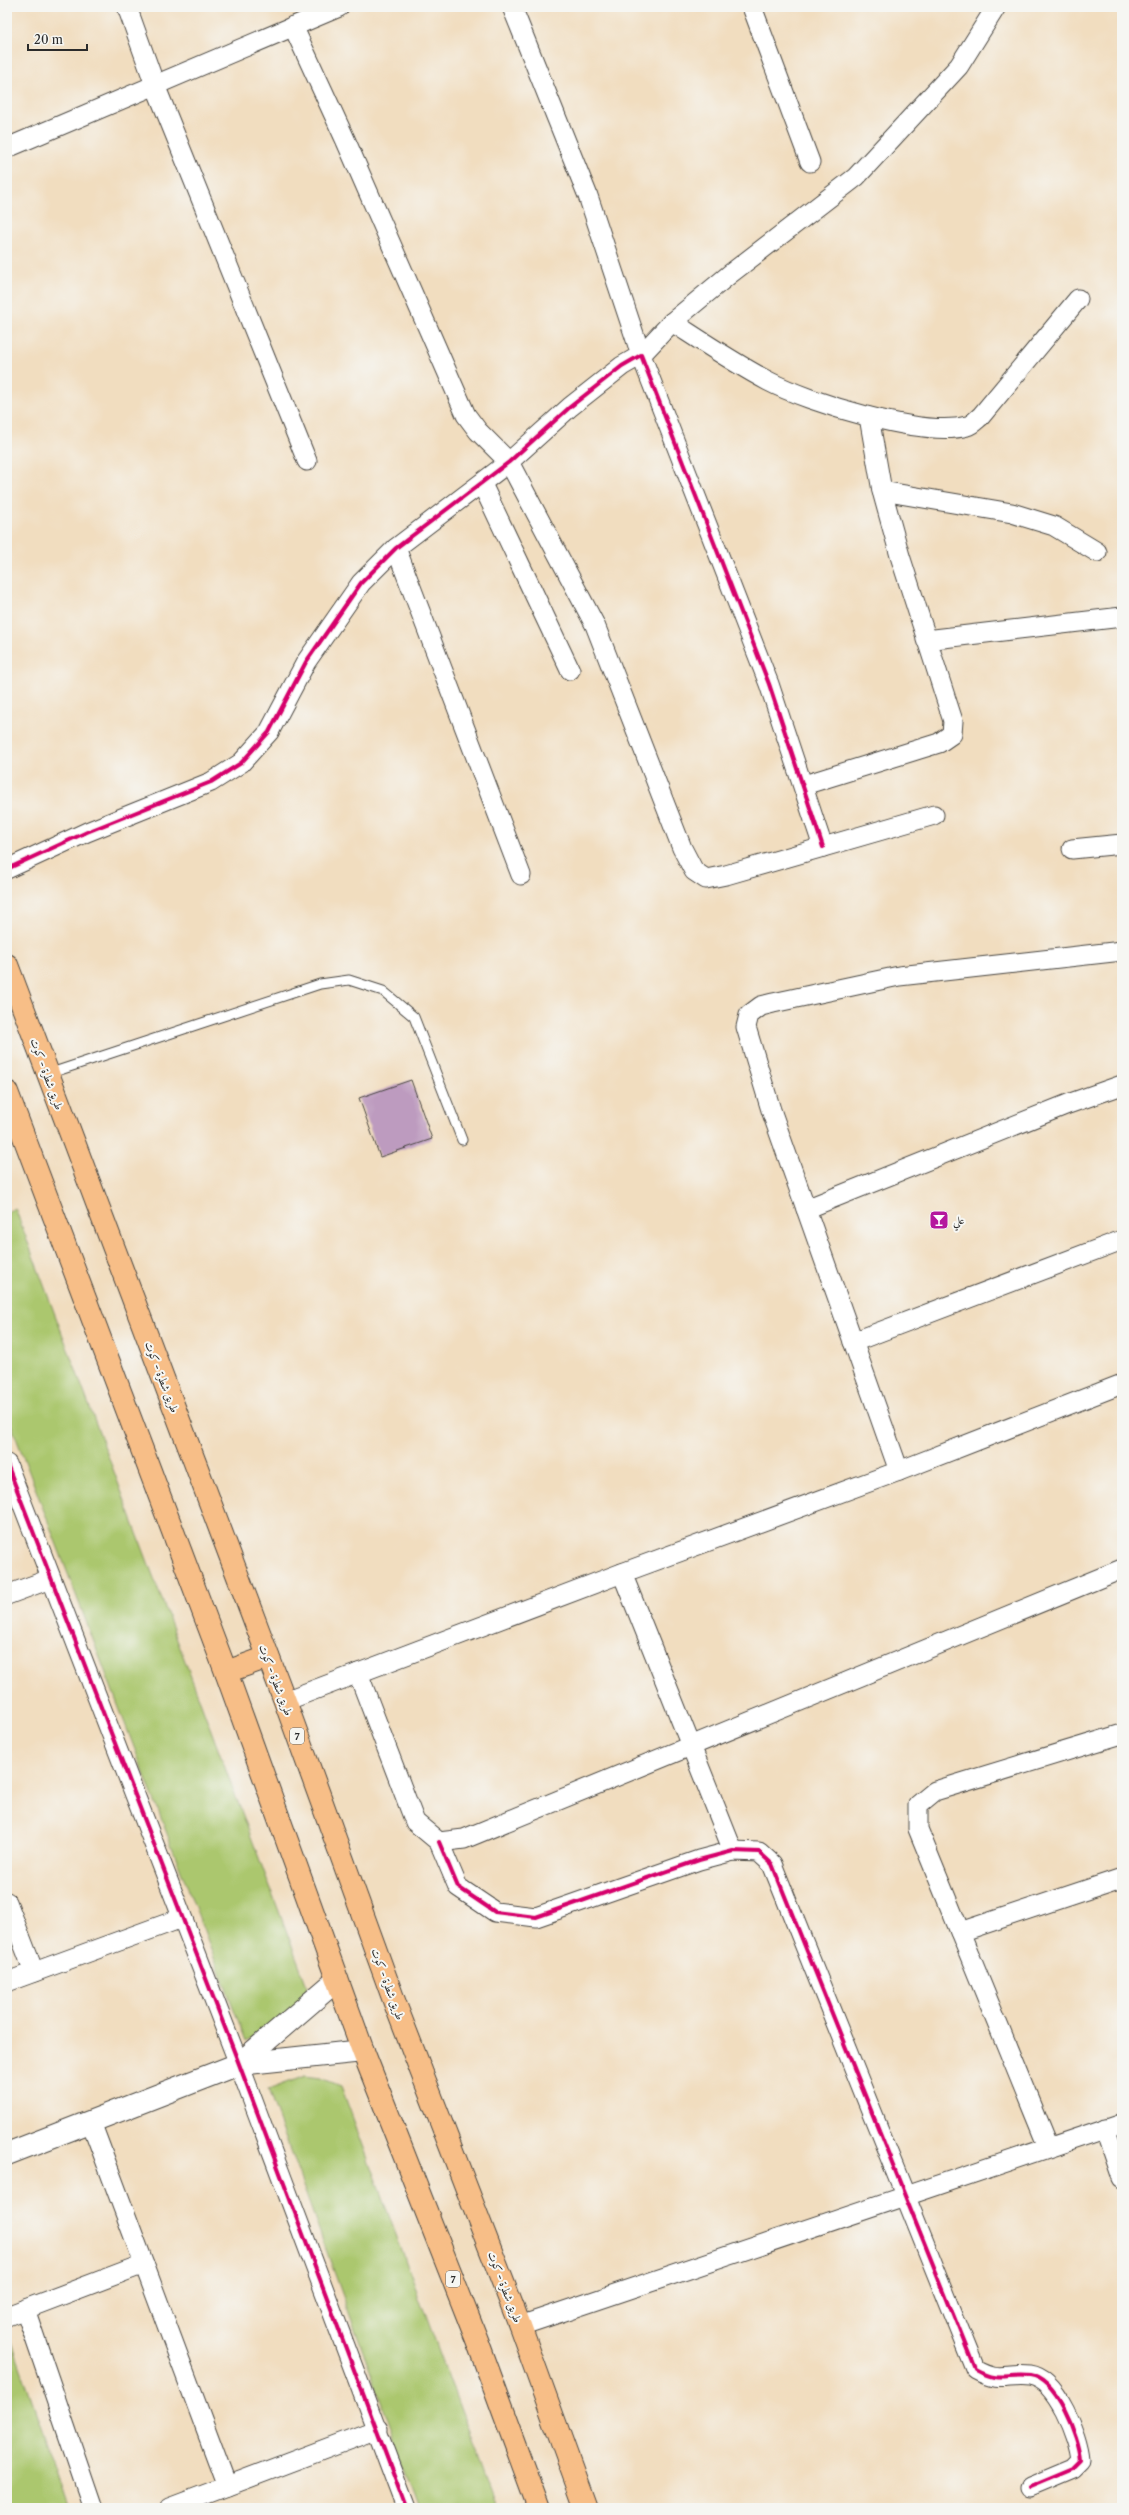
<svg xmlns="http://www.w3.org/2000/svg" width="1129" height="2515" viewBox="0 0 1129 2515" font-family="'Libre Caslon Text',Amiri,serif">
	<rect width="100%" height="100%" fill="#f6f6f2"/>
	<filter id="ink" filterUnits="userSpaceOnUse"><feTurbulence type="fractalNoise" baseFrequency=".025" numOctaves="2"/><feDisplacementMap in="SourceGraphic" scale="8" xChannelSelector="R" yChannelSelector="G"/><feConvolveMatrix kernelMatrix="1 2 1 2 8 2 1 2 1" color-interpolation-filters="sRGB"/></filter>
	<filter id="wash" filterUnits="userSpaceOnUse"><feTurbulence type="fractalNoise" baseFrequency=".012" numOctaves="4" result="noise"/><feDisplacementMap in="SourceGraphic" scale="16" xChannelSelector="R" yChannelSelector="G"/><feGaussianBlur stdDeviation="0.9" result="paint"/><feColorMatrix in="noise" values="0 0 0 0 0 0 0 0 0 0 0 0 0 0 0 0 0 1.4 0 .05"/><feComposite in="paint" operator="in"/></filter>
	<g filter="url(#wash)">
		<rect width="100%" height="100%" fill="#f1ddbf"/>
		<g fill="#abc76e" stroke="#6b794c">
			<polygon points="15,1208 307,1986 304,2002 284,2020 246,2041 7,1414 7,1212"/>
			<polygon points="305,2076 321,2078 341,2086 497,2508 420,2508 268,2090"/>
			<polygon points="11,2340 69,2508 7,2508 7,2342"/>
		</g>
		<g id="blocks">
			<polygon fill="#bd9bbf" points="411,1080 432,1139 380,1157 359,1098"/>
		</g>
	</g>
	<g filter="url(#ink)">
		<use href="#blocks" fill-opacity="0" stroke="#494641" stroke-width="1"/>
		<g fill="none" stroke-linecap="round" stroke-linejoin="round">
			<defs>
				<polyline id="service" points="48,1074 320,984 349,980 383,991 414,1017 462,1140"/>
				<g id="minor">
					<polyline points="127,7 155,85 307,461"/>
					<polyline points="512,7 588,196 641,355 672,322 730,274 856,177 959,66 996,7"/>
					<polyline points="752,7 810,162"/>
					<polyline points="293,26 345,139 466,415 478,431 509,462 595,625 682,848 694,871 706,879 726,875 934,815"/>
					<polyline points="7,148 339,7"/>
					<path d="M 672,322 C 703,342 734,363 768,381 C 808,402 923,438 967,426 C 972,425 977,419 981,416 L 1078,299"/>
					<polyline points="482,484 570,670"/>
					<polyline points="882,491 1012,513 1054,526 1097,552"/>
					<polyline points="396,548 521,875"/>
					<polyline points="926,640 1122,617"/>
					<polyline points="804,785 939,743 952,734 953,721 900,556 882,491 869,417"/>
					<polyline points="1072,849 1122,844"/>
					<polyline points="7,869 87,832 211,782 241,763 269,732 306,662 361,583 396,548 509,462 570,407 622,366 641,355 769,684 823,847"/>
					<polyline points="806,1209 1068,1104 1122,1085"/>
					<polyline points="853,1342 1122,1240"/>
					<polyline points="7,1464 239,2064 406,2508"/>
					<polyline points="899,1471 771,1110 746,1027 749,1015 761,1006 773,1003 899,976 1122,951"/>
					<polyline points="622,1573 733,1851"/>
					<polyline points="7,1595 50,1579"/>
					<polyline points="358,1673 415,1822 439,1842 464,1839 1122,1569"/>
					<polyline points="285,1701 622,1573 899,1471 1122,1384"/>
					<path d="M 439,1842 L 458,1887 L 495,1912 L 536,1917 L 699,1860 L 733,1851 L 759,1852 L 772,1864 L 975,2369 C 1001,2383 1004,2373 1029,2376 C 1057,2380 1079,2437 1081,2461 L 1073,2469 L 1030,2487"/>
					<polyline points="7,1902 34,1972"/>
					<polyline points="960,1932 1122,1878"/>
					<polyline points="7,1982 182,1918"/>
					<polyline points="91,2122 227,2486"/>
					<polyline points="1105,2128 1122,2178"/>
					<polyline points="1048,2147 918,1829 918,1805 935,1791 1122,1734"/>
					<polyline points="25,2309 93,2508"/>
					<polyline points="7,2316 144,2264"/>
					<polyline points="520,2326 1122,2123"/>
					<polyline points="169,2508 378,2429"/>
				</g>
				<g id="tertiary">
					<polyline points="239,2064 337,1980"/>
					<polyline points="7,2154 239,2064 363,2051"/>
				</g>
				<g id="trunk">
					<polyline points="7,965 285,1701 396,2006 520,2326 586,2508"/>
					<polyline points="7,1092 226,1672 363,2051 477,2340 539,2508"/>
					<polyline points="226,1672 268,1657"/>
				</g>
			</defs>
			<use href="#service" stroke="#494641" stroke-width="11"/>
			<use href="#minor" stroke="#494641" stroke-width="21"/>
			<use href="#tertiary" stroke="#494641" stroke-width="24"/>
			<use href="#trunk" stroke="#494641" stroke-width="24"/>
			<use href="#service" stroke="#fff" stroke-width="9"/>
			<use href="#minor" stroke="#fff" stroke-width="19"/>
			<use href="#tertiary" stroke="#fff" stroke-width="22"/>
			<use href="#trunk" stroke="#f7be87" stroke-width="22"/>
			<defs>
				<g id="cycleway">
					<polyline points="7,869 87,832 211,782 241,763 269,732 306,662 361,583 396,548 509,462 570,407 622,366 641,355 769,684 823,847"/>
					<polyline points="7,1464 239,2064 406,2508"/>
					<path d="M 439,1842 L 458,1887 L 495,1912 L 536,1917 L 699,1860 L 733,1851 L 759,1852 L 772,1864 L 975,2369 C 1001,2383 1004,2373 1029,2376 C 1057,2380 1079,2437 1081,2461 L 1073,2469 L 1030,2487"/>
				</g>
			</defs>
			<use href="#cycleway" stroke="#f6f6f2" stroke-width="6"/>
			<use href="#cycleway" stroke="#d6006c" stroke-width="4"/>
		</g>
	</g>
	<defs>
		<symbol id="bar-square" viewBox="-11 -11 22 22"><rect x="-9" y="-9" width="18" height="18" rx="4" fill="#b5179e" stroke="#f6f6f2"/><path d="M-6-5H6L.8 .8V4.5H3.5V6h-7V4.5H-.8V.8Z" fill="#fff"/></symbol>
	</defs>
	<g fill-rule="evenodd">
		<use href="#bar-square" x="928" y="1209" width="22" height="22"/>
	</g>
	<g text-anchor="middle" stroke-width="4" stroke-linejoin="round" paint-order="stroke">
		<g fill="#f6f6f2" stroke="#686867" stroke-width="1">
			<rect x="290" y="1728" width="14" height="16" rx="3"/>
			<rect x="446" y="2271" width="14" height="16" rx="3"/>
		</g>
		<g font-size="10" font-weight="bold" fill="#2b2b2b">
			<text x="297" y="1740">7</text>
			<text x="453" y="2283">7</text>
		</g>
		<g font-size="11" fill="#2b2b2b" stroke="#f6f6f2">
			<text transform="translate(47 1074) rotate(70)" y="4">طريق شطرة - كوت</text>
			<text transform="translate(162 1377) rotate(69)" y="4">طريق شطرة - كوت</text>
			<text transform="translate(276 1680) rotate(69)" y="4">طريق شطرة - كوت</text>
			<text transform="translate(388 1984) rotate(70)" y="4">طريق شطرة - كوت</text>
			<text transform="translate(505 2287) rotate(69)" y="4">طريق شطرة - كوت</text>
		</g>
		<g font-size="11" fill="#2b2b2b" stroke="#f6f6f2" text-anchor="start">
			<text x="953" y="1224">علي</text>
		</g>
	</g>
	<rect width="1129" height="2515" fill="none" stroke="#f6f6f2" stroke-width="24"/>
	<path d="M28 44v6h59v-6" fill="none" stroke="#2b2b2b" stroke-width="2"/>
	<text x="34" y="44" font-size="12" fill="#2b2b2b" stroke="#f6f6f2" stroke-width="3" paint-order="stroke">20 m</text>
</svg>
